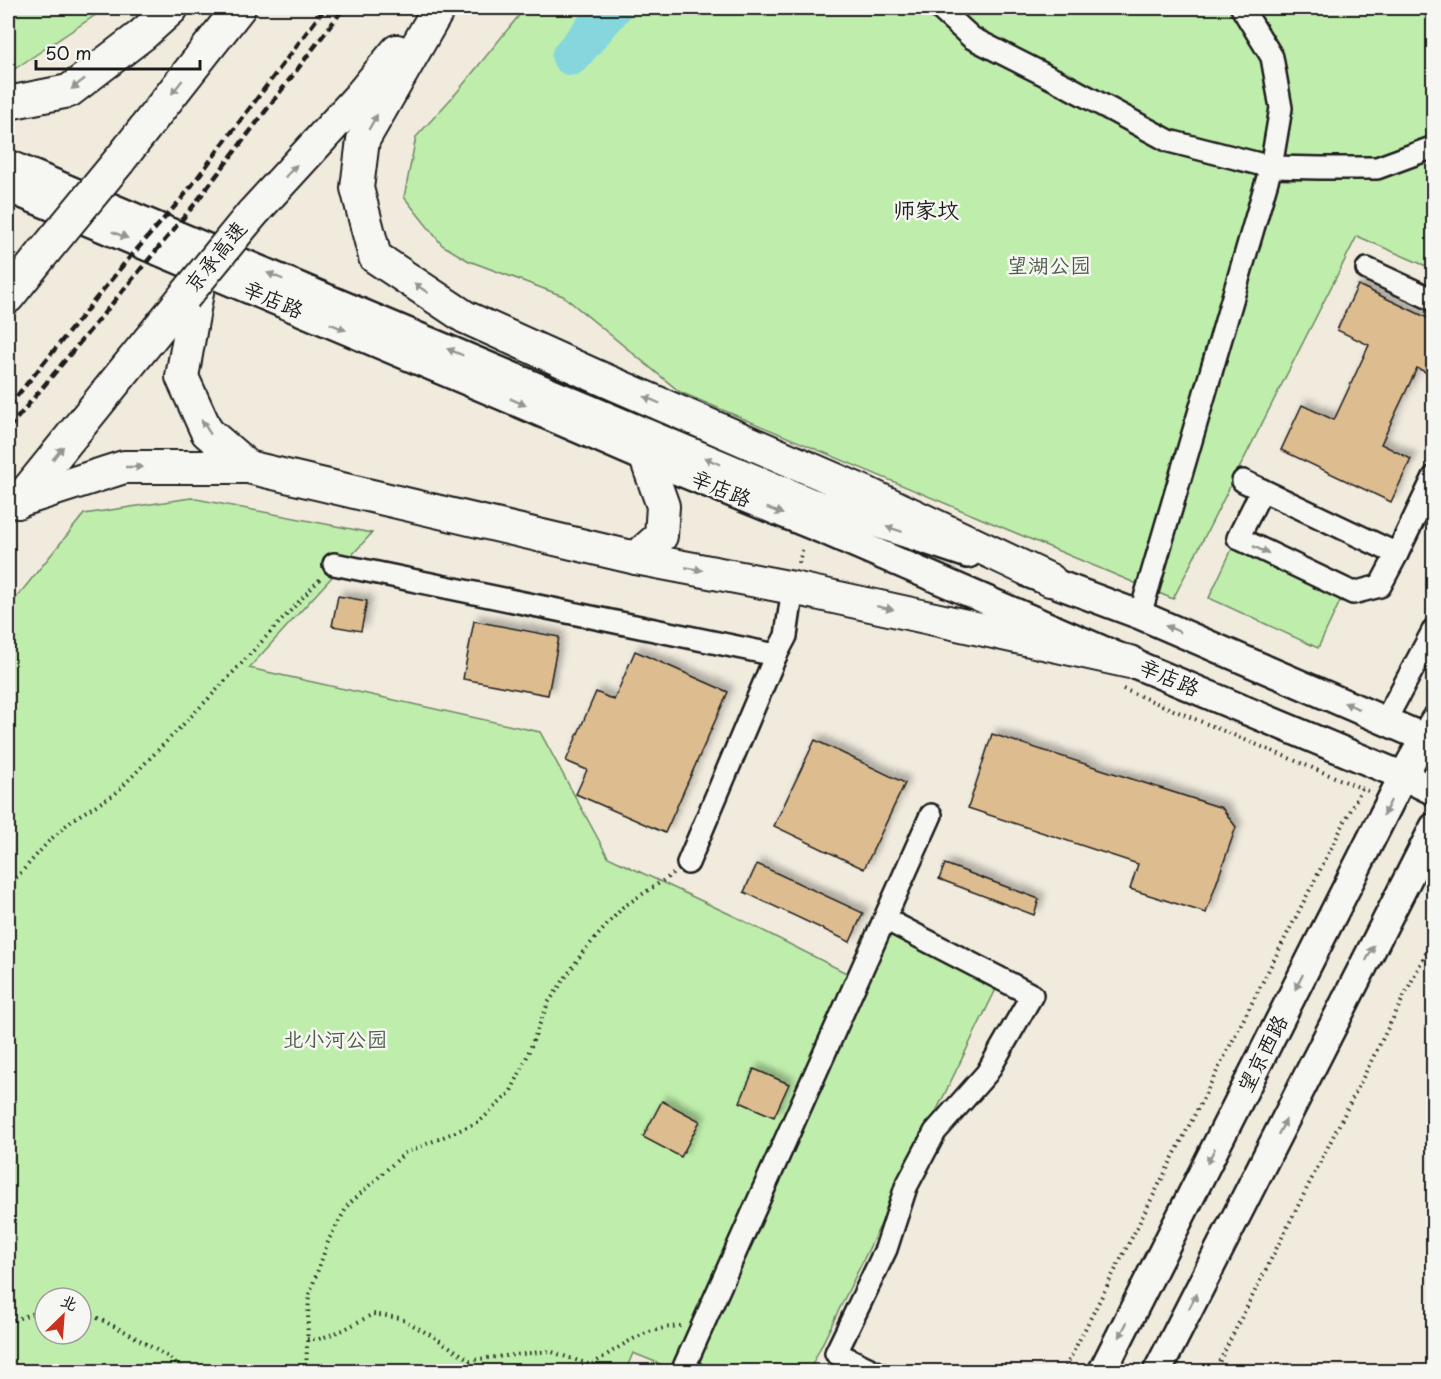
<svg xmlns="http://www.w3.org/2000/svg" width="1441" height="1379" viewBox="0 0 1441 1379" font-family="'Playpen Sans','LXGW WenKai TC',sans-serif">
	<defs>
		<filter id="shadow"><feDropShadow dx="5.5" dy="-5.5" stdDeviation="3" flood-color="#0004"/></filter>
	</defs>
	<rect width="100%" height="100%" fill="#f1ebde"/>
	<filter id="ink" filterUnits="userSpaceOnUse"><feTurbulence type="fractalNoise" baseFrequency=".0167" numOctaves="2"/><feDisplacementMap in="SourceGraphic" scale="12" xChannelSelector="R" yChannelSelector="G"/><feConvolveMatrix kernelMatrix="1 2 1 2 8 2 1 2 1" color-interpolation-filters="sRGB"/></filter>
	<g filter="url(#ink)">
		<g fill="#bfeeac" stroke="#6e8564" stroke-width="1.5" fill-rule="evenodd">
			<polygon points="8,8 106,8 10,72 8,71"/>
			<polygon points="525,8 1433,8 1433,269 1357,236 1173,599 680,392 563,296 469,261 442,245 404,197 416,137 458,91"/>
			<path d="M 191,498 L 372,533 L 249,668 L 540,732 L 608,857 L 738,918 L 866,983 L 890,930 L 998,985 L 809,1371 L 678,1371 L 633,1353 L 625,1372 L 8,1372 L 8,608 L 84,514 ZM 45,1298 L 81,1298 L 81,1334 L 45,1334 Z"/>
			<polygon points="1232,549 1341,599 1318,648 1209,598"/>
		</g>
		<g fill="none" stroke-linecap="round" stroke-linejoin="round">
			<polyline stroke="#86d7dd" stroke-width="39" points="571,56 612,8"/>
		</g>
		<g fill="#ddbd90" stroke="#1c1c1c" stroke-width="1.5" filter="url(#shadow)">
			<polygon points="1358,285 1434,321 1434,376 1417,368 1381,444 1411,459 1391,502 1281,450 1302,405 1334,420 1369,345 1337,330"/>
			<polygon points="338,596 367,601 361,631 332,626"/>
			<polygon points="474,621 559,637 548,695 463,679"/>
			<polygon points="635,651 728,692 665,833 576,794 587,770 566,761 596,692 614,700"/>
			<polygon points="992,734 1222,808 1236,827 1206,913 1130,889 1138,864 968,808"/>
			<polygon points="815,740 905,783 864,869 774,826"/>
			<polygon points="757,864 863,913 850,942 744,892"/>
			<polygon points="945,864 1039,899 1034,915 939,879"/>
			<polygon points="754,1069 789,1084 774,1117 740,1102"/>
			<polygon points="662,1101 700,1121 681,1157 643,1137"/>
		</g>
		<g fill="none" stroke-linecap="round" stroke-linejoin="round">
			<defs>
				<g id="minor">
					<polyline points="939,8 972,38 1067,86 1169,141 1271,167 1320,168 1377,168 1434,147"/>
					<polyline points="1367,269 1434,300"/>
					<polyline points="1243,481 1397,554 1434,477"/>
					<polyline points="1262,490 1238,538 1353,593 1380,586 1397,554"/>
					<polyline points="334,564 776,655"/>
					<polyline points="1140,615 1271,167 1281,108 1272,57 1242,8"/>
					<polyline points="1385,721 1434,629"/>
					<polyline points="688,863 776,655 786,636 793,588"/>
					<polyline points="693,1372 684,1367 931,815"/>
					<polyline points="876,1372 836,1353 886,1249 906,1187 935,1132 987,1073 1032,995 885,919"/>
				</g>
				<g id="major">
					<polyline points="8,164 808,501 968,554"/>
					<polyline points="8,188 505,397 646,458 831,533 1130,662 1403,776 1434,791"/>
					<polyline points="1030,574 1140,615 1434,742"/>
					<polyline points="1102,1372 1403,776 1434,721"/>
					<polyline points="1157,1372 1434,827"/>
				</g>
				<g id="highway">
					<polyline points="439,8 363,140 357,188 375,257 465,317 591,374 866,493 1050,580"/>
					<polyline points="8,103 69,91 142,35 172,8"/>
					<polyline points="119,161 239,8"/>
					<polyline points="252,214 360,96 397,51"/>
					<polyline points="199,281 182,377 207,432 248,467"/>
					<polyline points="8,297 44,252"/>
					<polyline points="18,501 124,467 248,467 636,558 793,588 1130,662"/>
					<polyline points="18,502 184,297"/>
					<polyline points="636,558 661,536 663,506 646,458"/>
				</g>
			</defs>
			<use href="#minor" stroke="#1c1c1c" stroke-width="26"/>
			<use href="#major" stroke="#1c1c1c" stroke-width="32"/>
			<use href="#highway" stroke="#1c1c1c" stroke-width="36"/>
			<g stroke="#1c1c1c" stroke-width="4" stroke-dasharray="1.5 4.5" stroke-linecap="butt">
				<polyline points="799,563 803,547"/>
				<polyline points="1123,689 1368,791"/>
				<polyline points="8,887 49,841 73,819 115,794 212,695 321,578"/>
				<polyline points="81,1310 128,1333 170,1358 184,1372"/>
				<polyline points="8,1322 45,1309"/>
				<path d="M 307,1339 L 319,1339 L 343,1330 L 373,1314 L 400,1318 L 434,1337 L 470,1360 L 549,1351 L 591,1365 C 623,1345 643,1328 681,1326"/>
				<polyline points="306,1372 309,1295 329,1239 348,1205 405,1153 479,1122 510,1093 524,1064 548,1003 583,952 623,907 673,874"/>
				<polyline points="1063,1372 1363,786"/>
				<polyline points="1214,1372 1434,937"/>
			</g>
			<use href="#minor" stroke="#f6f6f2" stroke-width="21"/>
			<use href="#major" stroke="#f6f6f2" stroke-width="27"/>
			<use href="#highway" stroke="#f6f6f2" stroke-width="32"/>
			<g stroke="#1c1c1c" stroke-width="4.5" stroke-dasharray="9 4.5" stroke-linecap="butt">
				<polyline points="8,407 124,264 183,197 325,8"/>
				<polyline points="8,429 194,205 344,8"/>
			</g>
			<defs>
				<g id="highway-bridge">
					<polyline points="44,252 119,161"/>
					<polyline points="184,297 252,214"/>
				</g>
			</defs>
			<use href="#highway-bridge" stroke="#1c1c1c" stroke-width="36" stroke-linecap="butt"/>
			<use href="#highway-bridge" stroke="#f6f6f2" stroke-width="32"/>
		</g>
		<defs><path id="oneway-solid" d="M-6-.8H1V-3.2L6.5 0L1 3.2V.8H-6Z" transform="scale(1.5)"/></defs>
		<g fill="#949492">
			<use href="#oneway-solid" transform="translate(78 84) rotate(142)"/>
			<use href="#oneway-solid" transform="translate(177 87) rotate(128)"/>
			<use href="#oneway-solid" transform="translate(373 122) rotate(-60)"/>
			<use href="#oneway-solid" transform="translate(291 171) rotate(-47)"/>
			<use href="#oneway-solid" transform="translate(120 235) rotate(23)"/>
			<use href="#oneway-solid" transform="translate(275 276) rotate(-157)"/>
			<use href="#oneway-solid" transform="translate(421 288) rotate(-146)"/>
			<use href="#oneway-solid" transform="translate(338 327) rotate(23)"/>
			<use href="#oneway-solid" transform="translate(455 352) rotate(-157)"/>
			<use href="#oneway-solid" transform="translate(652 400) rotate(-157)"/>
			<use href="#oneway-solid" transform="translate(518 402) rotate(24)"/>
			<use href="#oneway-solid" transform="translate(206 427) rotate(-122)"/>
			<use href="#oneway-solid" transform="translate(58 453) rotate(-51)"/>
			<use href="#oneway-solid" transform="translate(712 461) rotate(-157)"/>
			<use href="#oneway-solid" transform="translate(134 467)"/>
			<use href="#oneway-solid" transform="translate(775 511) rotate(22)"/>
			<use href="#oneway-solid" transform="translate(894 529) rotate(-162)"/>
			<use href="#oneway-solid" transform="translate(1261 550) rotate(25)"/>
			<use href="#oneway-solid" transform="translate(694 569) rotate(11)"/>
			<use href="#oneway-solid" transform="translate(885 608) rotate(12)"/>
			<use href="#oneway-solid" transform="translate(1173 629) rotate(-157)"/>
			<use href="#oneway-solid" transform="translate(1352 706) rotate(-157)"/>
			<use href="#oneway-solid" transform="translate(1387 808) rotate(117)"/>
			<use href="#oneway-solid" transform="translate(1370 953) rotate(-63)"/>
			<use href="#oneway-solid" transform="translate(1299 982) rotate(117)"/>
			<use href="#oneway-solid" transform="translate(1282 1127) rotate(-63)"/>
			<use href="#oneway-solid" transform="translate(1211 1156) rotate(117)"/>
			<use href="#oneway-solid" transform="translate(1193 1301) rotate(-63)"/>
			<use href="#oneway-solid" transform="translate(1123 1330) rotate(117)"/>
		</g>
	</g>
	<g text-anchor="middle" stroke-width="5" stroke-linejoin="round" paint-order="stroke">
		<g font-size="21" fill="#1c1c1c" stroke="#f6f6f2">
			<text transform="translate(216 257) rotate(-51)" y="7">京承高速</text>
			<text transform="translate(273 300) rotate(23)" y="7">辛店路</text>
			<text transform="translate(721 489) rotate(22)" y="7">辛店路</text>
			<text transform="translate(1169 678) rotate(23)" y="7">辛店路</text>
			<text transform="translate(1263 1054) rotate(-63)" y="7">望京西路</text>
		</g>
		<g font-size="21" fill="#4d5b47" stroke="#f6f6f2">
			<text x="1049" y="273">望湖公园</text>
			<text x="335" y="1047">北小河公园</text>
		</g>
		<g font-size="22" fill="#1c1c1c" stroke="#f6f6f2">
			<text x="926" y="218">师家坟</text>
		</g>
	</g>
	<rect width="1441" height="1379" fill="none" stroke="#f6f6f2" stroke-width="30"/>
	<rect x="15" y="15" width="1411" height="1349" fill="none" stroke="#1c1c1c" stroke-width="2" filter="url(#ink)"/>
	<g transform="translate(63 1316) rotate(25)"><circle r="28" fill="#f6f6f2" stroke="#9f9f9c" stroke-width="1.5"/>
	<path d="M0-4.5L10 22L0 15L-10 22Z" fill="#c8321e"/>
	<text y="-9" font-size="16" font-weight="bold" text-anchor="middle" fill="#1c1c1c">北</text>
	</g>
	<path d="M36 60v9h164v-9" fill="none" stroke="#1c1c1c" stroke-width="3"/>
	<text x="45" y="60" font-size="18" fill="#1c1c1c" stroke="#f6f6f2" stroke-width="4.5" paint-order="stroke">50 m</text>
</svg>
